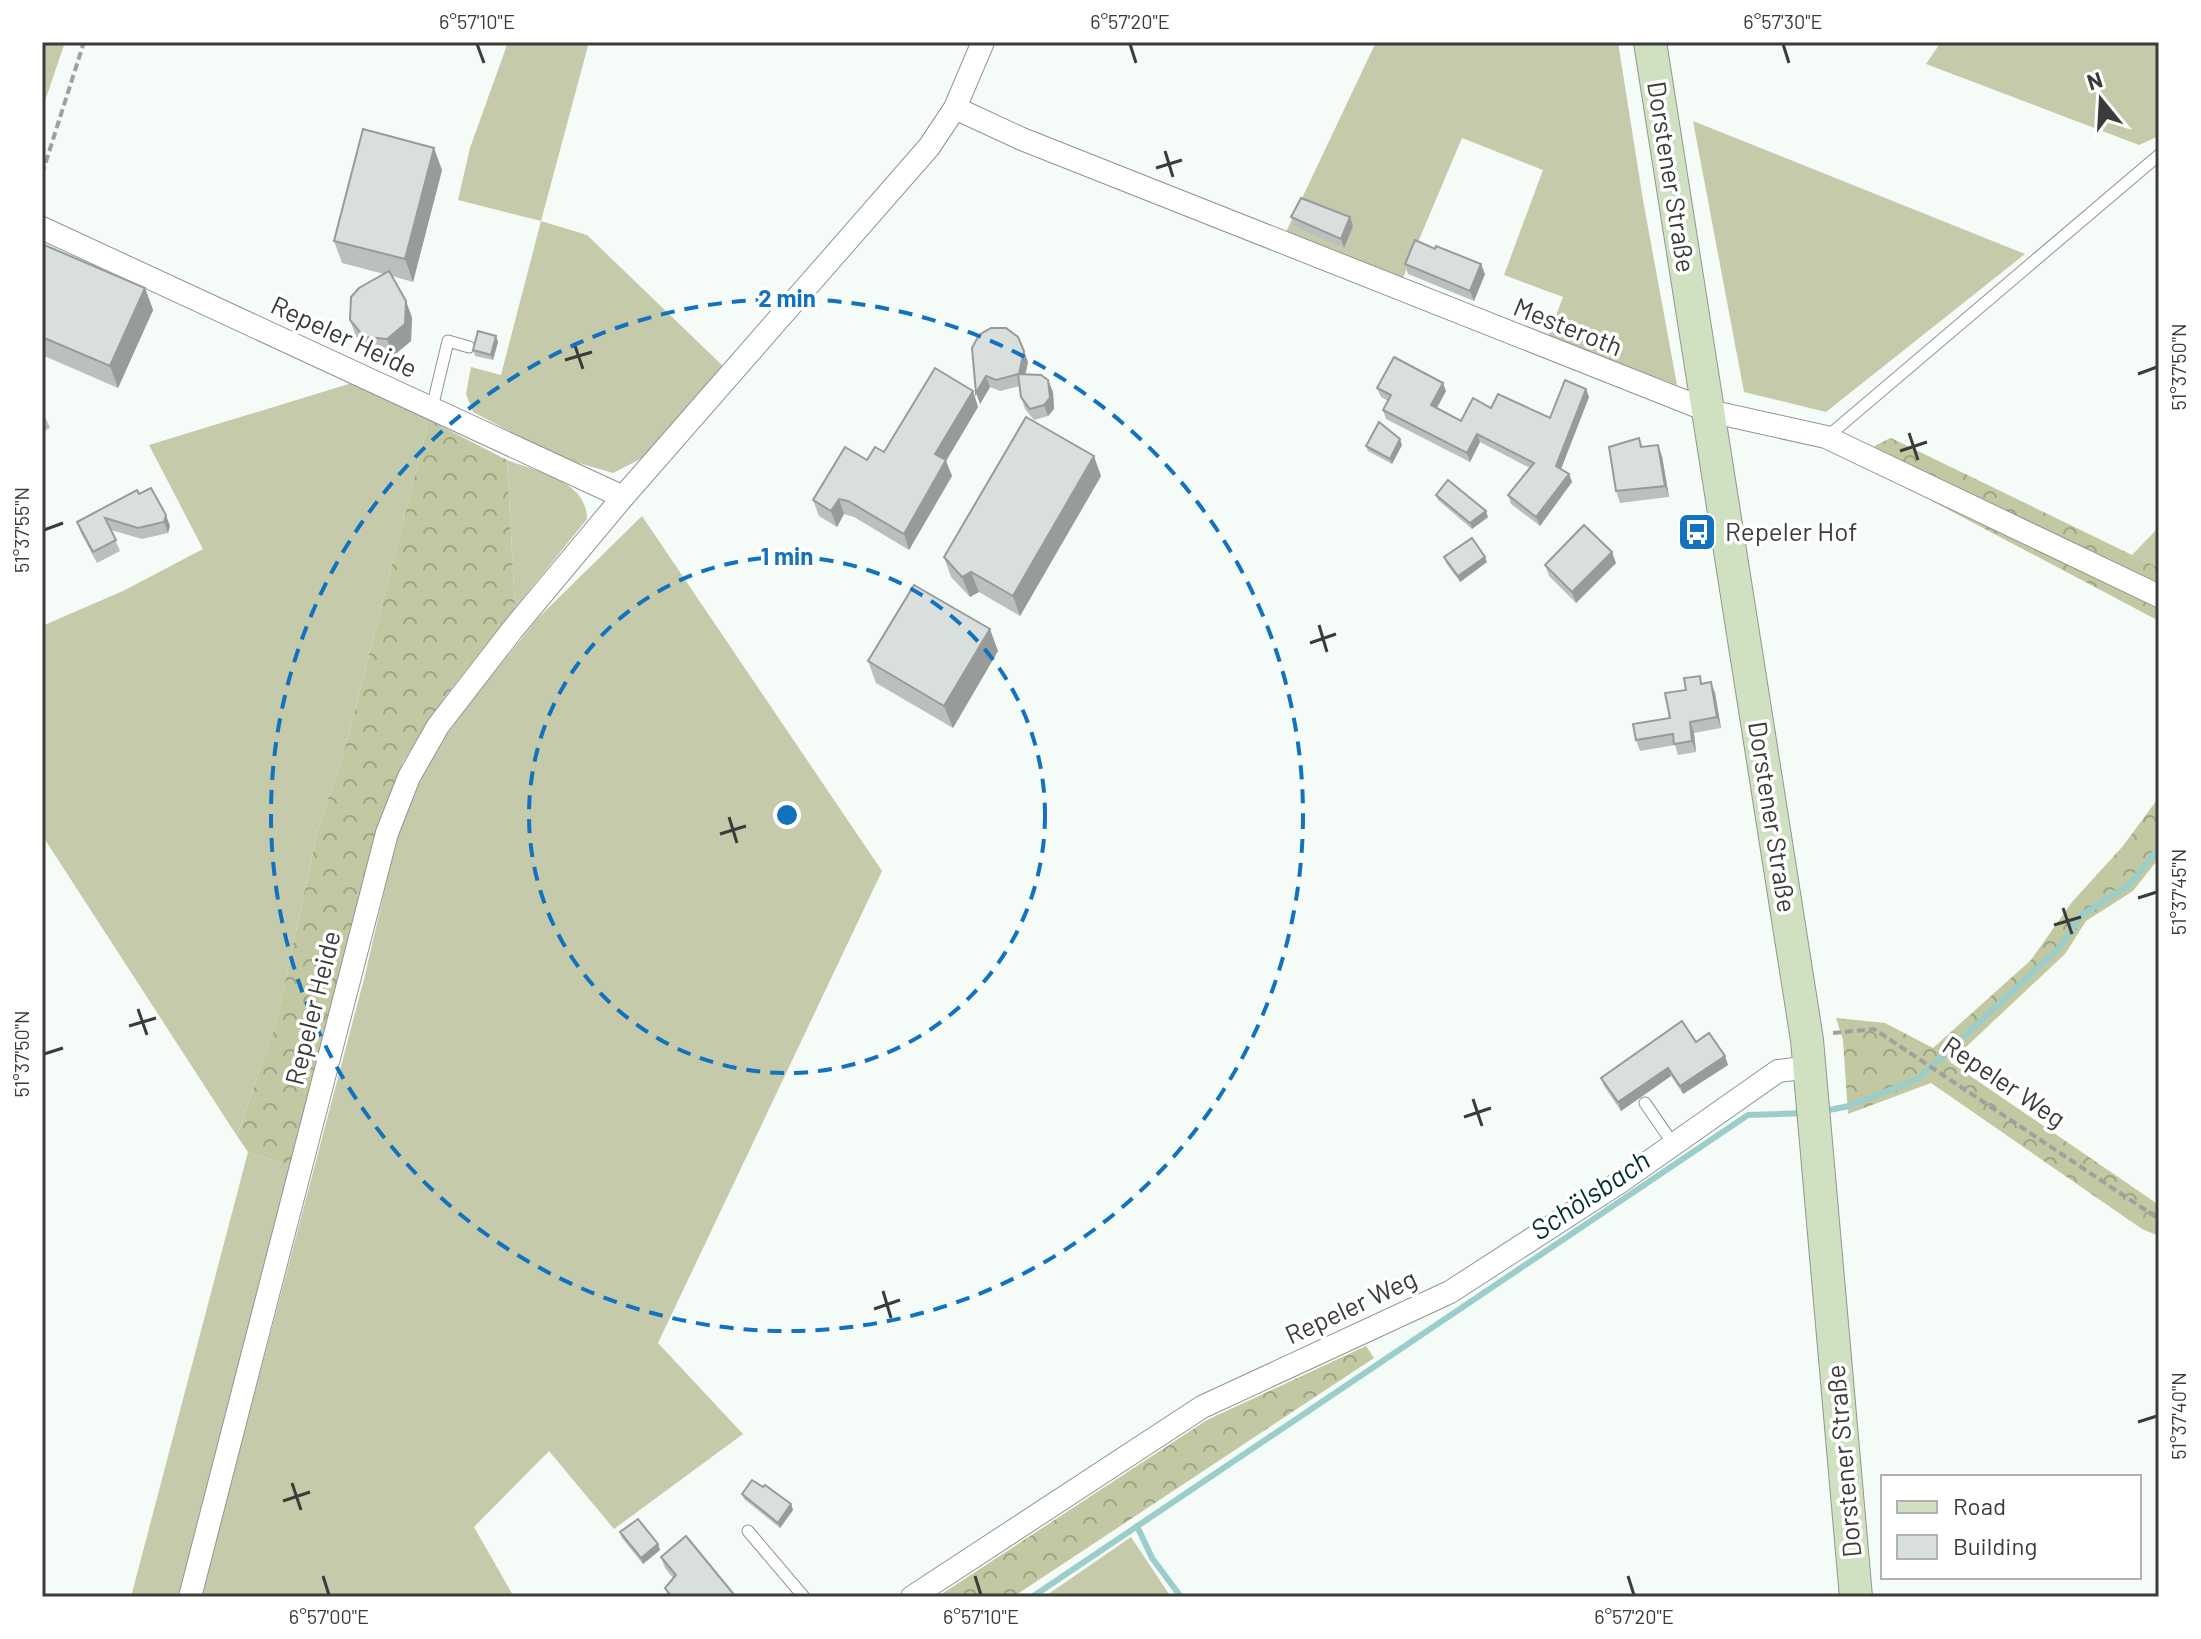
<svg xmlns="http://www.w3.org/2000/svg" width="2201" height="1639" viewBox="0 0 2201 1639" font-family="Barlow,sans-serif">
	<defs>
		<pattern id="forest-crowns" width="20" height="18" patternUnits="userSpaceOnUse" patternTransform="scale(2)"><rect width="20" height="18" fill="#c2c8a1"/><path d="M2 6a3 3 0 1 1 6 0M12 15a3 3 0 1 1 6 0" fill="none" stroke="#9fa484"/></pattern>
	</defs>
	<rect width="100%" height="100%" fill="#f5fbf7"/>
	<g fill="#c5caab">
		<polygon points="42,42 65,42 42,110"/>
		<polygon points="508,42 589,42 541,221 587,235 726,369 650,454 613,473 558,457 473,412 466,394 471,367 501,375 541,221 458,200 470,148"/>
		<polygon points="1376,42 1618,42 1643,200 1677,385 1548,337 1563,297 1504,275 1543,170 1462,138 1402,280 1286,232"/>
		<polygon points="1941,42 2159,42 2159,136 2139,145 1926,64"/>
		<polygon points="1693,121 2025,254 1826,412 1744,392"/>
		<polygon points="355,382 429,420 347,741 318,829 276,1023 237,1136 42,835 42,626 123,591 203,549 149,445"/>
		<path d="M 507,460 C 536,471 587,480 587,519 L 515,608 Z"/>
		<polygon points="642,516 882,871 658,1343 743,1434 614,1529 549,1451 474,1527 514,1597 201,1597 365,975 397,836 432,754 466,708 538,618"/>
		<polygon points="2159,527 2159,568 2132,555"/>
		<polygon points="248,1152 296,1167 182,1597 131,1597"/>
		<polygon points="1131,1537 1171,1597 1044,1597"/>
	</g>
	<g fill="url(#forest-crowns)">
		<polygon points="429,420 507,460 515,608 445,697 403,762 376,836 296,1167 248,1152 237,1136 276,1023 318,829 347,741"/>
		<polygon points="1891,438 2159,568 2159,621 1934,502 1874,446"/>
		<polygon points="2159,797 2159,858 2133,891 2086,921 2065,954 1950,1062 2159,1205 2159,1236 2142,1229 1931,1083 1848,1114 1843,1040 1836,1018 1885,1023 1933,1048 2031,960 2072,902 2123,846"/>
		<polygon points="1366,1346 1374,1358 1013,1597 937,1597 1207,1420"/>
	</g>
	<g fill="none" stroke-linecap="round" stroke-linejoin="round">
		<g stroke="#9bcdca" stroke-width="6">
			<polyline points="1824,1111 1849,1106 1918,1079 2060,947 2081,915 2129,885 2159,848"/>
			<polyline points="1137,1526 1152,1558 1181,1597"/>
			<polyline points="1032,1597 1748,1115 1805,1113"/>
		</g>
		<defs>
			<g id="lane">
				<polyline points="432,408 448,341 469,347"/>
				<polyline points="1827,437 2159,155"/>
				<polyline points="1645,1103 1674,1145"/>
				<polyline points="748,1531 804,1597"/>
			</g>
			<g id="street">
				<polyline points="955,108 1022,139 1709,411 1826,437 2159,596"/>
				<polyline points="42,228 623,497"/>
				<polyline points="190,1597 387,833 409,777 438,726 513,629 623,497 929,147 955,108 983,42"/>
				<polyline points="912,1597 1202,1407 1450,1292 1620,1182 1778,1071 1810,1067"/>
			</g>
			<polyline id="secondary" points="1650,42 1807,1040 1856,1597"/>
		</defs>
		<use href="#lane" stroke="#919692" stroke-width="13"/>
		<use href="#street" stroke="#919692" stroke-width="24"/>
		<use href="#secondary" stroke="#919692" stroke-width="34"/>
		<g stroke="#9ea29f" stroke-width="4" stroke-dasharray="8 4" stroke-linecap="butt">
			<polyline points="42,174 84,42"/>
			<polyline points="1833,1033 1874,1029 2159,1219"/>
		</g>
		<use href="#lane" stroke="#fff" stroke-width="11"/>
		<use href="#street" stroke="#fff" stroke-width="22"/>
		<use href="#secondary" stroke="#cfe1c0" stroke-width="32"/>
	</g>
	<g fill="#bac0be">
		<polygon points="442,170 413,282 392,276 406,301 412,318 411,341 393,356 370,354 356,337 350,320 384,274 342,263 334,241"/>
		<polygon points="1291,217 1353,226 1344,248 1294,226"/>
		<polygon points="42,244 145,288 153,310 118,388 42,355"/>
		<polygon points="1435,249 1485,274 1474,301 1408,274 1405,264"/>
		<polygon points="496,336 498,342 493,360 475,356 473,350"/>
		<polygon points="972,348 1028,362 1025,375 1048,380 1053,392 1054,409 1048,416 1034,420 1025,409 1021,397 1020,386 1000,391 990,387 980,404"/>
		<polygon points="1377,388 1446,391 1437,408 1461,421 1491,408 1550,418 1586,389 1589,397 1561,469 1569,474 1572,482 1540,526 1511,504 1508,495 1530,468 1480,442 1470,462 1386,419 1383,410 1388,401 1381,397"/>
		<polygon points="973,391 978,407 946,461 952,476 909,550 854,517 844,514 837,527 819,516 813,500 867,460 884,452"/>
		<polygon points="42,410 50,428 42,432"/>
		<polygon points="1639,438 1643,447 1662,456 1669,497 1620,503 1616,491"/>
		<polygon points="1402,445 1392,464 1368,451 1366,446"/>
		<polygon points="1101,476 1020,616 979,592 970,597 951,577 944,557"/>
		<polygon points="139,494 170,526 168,533 142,539 111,530 120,551 97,563 81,533 77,522"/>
		<polygon points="1436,495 1488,517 1472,529 1438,500"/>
		<polygon points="1444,557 1487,562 1460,582 1446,563"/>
		<polygon points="1616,563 1576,603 1549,576 1545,565"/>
		<polygon points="998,651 953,728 876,683 868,661"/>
		<polygon points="1703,683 1715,693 1721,728 1694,733 1696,752 1678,755 1675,745 1640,751 1636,740 1670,718 1686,690"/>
		<polygon points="1696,1042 1725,1056 1728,1065 1683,1094 1671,1076 1621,1111 1604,1086 1601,1078"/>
		<polygon points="763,1487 791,1504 793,1510 780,1528 744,1499 742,1494"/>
		<polygon points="620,1532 658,1544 660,1550 643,1564 622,1538"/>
		<polygon points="661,1557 736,1597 668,1597 665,1588 673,1578 665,1568"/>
	</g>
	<g fill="#979c9b">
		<polygon points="434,148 442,170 413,282 405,259"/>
		<polygon points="1350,217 1353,226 1344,248 1341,239"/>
		<polygon points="1481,264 1485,274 1474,301 1470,291"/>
		<polygon points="145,288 153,310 118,388 110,366"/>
		<polygon points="406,301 412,318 411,341 393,356 387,339"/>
		<polygon points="496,336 498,342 493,360 491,355"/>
		<polygon points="1024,351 1028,362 1023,385 1019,374"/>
		<polygon points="986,376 990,387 980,404 976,393"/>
		<polygon points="1048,380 1053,392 1054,409 1048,416 1044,405"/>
		<polygon points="1443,383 1446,391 1434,413 1431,405"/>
		<polygon points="1586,389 1589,397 1559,474 1556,466"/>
		<polygon points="973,391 978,407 946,461 952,476 909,550 904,534 935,454"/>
		<polygon points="1477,434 1480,442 1470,462 1467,453"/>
		<polygon points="1400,439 1402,445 1392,464 1390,459"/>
		<polygon points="1658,445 1662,456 1669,497 1665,486"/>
		<polygon points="1094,456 1101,476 1020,616 1013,596"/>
		<polygon points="1569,474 1572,482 1540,526 1536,517"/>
		<polygon points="839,499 844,514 837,527 831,511"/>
		<polygon points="1486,511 1488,517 1472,529 1470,523"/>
		<polygon points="166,515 170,526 168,533 164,522"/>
		<polygon points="1612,552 1616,563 1576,603 1572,592"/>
		<polygon points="1485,557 1487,562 1460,582 1458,576"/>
		<polygon points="971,572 979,592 970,597 962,577"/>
		<polygon points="990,629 998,651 953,728 944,706"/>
		<polygon points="1711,682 1715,693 1721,728 1717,717"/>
		<polygon points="1690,722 1694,733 1696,752 1692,741"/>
		<polygon points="1725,1056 1728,1065 1683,1094 1680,1086"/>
		<polygon points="1668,1068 1671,1076 1621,1111 1618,1102"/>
		<polygon points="791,1504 793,1510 780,1528 778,1523"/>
		<polygon points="658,1544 660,1550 643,1564 641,1558"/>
	</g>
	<g fill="#d8dfdd" stroke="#979c9b" stroke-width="2">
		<polygon points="363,129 434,148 405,259 334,241"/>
		<polygon points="1301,198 1350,217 1341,239 1291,217"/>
		<polygon points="1415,240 1435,249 1436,246 1481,264 1470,291 1405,264"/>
		<polygon points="42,244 145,288 110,366 42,337"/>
		<polygon points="389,271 406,301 405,324 387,339 364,337 350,320 351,297 359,288"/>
		<polygon points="991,328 1006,328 1018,337 1024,351 1019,374 996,380 986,376 976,393 972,348 979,335"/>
		<polygon points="478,331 496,336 491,355 473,350"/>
		<polygon points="1394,357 1443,383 1431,405 1461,421 1473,398 1491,408 1498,394 1550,418 1565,380 1586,389 1556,466 1569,474 1536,517 1508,495 1534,463 1477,434 1467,453 1383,410 1391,395 1377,388"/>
		<polygon points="935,368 973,391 935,454 946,460 904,534 848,501 839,499 831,511 813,500 845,447 867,460 875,447 884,452"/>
		<polygon points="1018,374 1041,375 1048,380 1050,398 1044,405 1030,409 1021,397"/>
		<polygon points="1026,417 1094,456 1013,596 971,572 962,577 944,557"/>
		<polygon points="1379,422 1400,439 1390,459 1366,446"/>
		<polygon points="1639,438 1641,447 1658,445 1665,486 1616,491 1609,447"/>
		<polygon points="1448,480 1486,511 1470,523 1436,495"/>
		<polygon points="151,488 166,515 164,522 138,528 105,518 116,540 93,552 77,522 137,490 139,494"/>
		<polygon points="1584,525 1612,552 1572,592 1545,565"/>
		<polygon points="1472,538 1485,557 1458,576 1444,557"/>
		<polygon points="914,585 990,629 944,706 868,661"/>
		<polygon points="1700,676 1701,684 1711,682 1717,717 1690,722 1692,741 1674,744 1673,734 1636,740 1633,724 1670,718 1665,693 1686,690 1684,678"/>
		<polygon points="1682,1021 1696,1042 1709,1033 1725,1056 1680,1086 1668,1068 1618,1102 1601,1078"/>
		<polygon points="752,1480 763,1487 765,1485 791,1504 778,1523 742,1494"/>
		<polygon points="638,1519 658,1544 641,1558 620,1532"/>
		<polygon points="686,1536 736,1597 672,1597 665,1588 676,1575 661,1557"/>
	</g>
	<path fill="none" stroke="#3a3c3a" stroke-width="3" d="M 477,44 L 484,63M 1130,44 L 1136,63M 1783,44 L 1789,63M 1165,151 L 1173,177M 1156,168 L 1182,160M 574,343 L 583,369M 565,360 L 592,352M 2138,374 L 2157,367M 1909,433 L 1918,460M 1900,451 L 1927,442M 44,530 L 63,523M 1319,625 L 1327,652M 1310,643 L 1336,634M 729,817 L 737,843M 720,834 L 746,826M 2138,898 L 2157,892M 2063,908 L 2072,934M 2054,925 L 2081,917M 138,1009 L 147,1035M 129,1026 L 156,1018M 44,1054 L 63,1048M 1473,1099 L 1482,1126M 1464,1117 L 1491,1108M 883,1291 L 891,1318M 874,1309 L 900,1300M 2138,1422 L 2157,1416M 292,1483 L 301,1510M 283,1501 L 310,1492M 323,1576 L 329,1595M 975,1576 L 981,1595M 1628,1576 L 1634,1595"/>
	<g fill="none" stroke="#1272be" stroke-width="4" stroke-dasharray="14 10">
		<circle cx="787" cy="815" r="258"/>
		<circle cx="787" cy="815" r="516"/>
	</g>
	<defs>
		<symbol id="bus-square" viewBox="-11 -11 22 22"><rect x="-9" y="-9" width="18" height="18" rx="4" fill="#1272be" stroke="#fff"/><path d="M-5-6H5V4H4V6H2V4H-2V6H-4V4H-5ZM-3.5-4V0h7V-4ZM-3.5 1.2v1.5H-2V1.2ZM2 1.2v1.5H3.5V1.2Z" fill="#fff"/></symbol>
	</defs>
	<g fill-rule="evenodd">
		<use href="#bus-square" x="1675" y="510" width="44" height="44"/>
	</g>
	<g text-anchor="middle" stroke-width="7" stroke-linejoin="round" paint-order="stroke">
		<g font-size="26" fill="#3a3c3a" stroke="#fff">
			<text transform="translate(1671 177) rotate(81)" y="9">Dorstener Straße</text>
			<text transform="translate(1568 327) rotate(22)" y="9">Mesteroth</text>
			<text transform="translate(344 337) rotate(25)" y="9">Repeler Heide</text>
			<text transform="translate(1772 817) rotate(81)" y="9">Dorstener Straße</text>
			<text transform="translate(313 1008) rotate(-76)" y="9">Repeler Heide</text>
			<text transform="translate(2004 1082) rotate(34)" y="9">Repeler Weg</text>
			<text transform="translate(1351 1307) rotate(-25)" y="9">Repeler Weg</text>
			<text transform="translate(1844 1461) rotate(-95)" y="9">Dorstener Straße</text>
		</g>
		<g font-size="26" fill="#3a3c3a" stroke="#fff" text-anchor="start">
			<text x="1725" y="541">Repeler Hof</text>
		</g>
		<g font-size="28" font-style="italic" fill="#00312f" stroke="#fff">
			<text transform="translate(1590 1195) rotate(-34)" y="10">Schölsbach</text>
		</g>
	</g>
	<circle cx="787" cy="815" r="12" fill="#1272be" stroke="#fff" stroke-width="4"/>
	<g font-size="24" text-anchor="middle" font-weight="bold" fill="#1272be" stroke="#fff" stroke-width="7" stroke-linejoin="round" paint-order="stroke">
		<text x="787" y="307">2 min</text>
		<text x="787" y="565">1 min</text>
	</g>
	<rect width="2201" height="1639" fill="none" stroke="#ffffff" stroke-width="88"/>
	<rect x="1881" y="1475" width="260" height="104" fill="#ffffff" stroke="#b0b1b0" stroke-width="2"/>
	<rect x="1897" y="1501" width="40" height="12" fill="#cfe1c0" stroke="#b0b1b0" stroke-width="2"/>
	<text x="1953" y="1515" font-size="24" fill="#3a3c3a">Road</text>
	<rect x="1897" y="1535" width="40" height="24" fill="#d8dfdd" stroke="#b0b1b0" stroke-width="2"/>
	<text x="1953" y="1555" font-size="24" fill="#3a3c3a">Building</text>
	<g transform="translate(2101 100) rotate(342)" stroke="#ffffff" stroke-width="6" paint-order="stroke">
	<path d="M0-6L14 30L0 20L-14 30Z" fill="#3a3c3a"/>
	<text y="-12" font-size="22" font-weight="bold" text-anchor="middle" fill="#3a3c3a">N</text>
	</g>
	<rect x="44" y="44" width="2113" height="1551" fill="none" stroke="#3a3c3a" stroke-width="3"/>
	<g font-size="20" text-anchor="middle" fill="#3a3c3a">
		<text x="477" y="29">6°57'10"E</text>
		<text x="1130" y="29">6°57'20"E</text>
		<text x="1783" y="29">6°57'30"E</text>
		<text transform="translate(2179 367) rotate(-90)" y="7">51°37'50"N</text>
		<text transform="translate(22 530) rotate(-90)" y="7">51°37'55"N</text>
		<text transform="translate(2179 892) rotate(-90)" y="7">51°37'45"N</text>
		<text transform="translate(22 1054) rotate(-90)" y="7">51°37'50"N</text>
		<text transform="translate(2179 1416) rotate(-90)" y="7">51°37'40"N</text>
		<text x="329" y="1624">6°57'00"E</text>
		<text x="981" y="1624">6°57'10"E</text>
		<text x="1634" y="1624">6°57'20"E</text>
	</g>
</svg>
